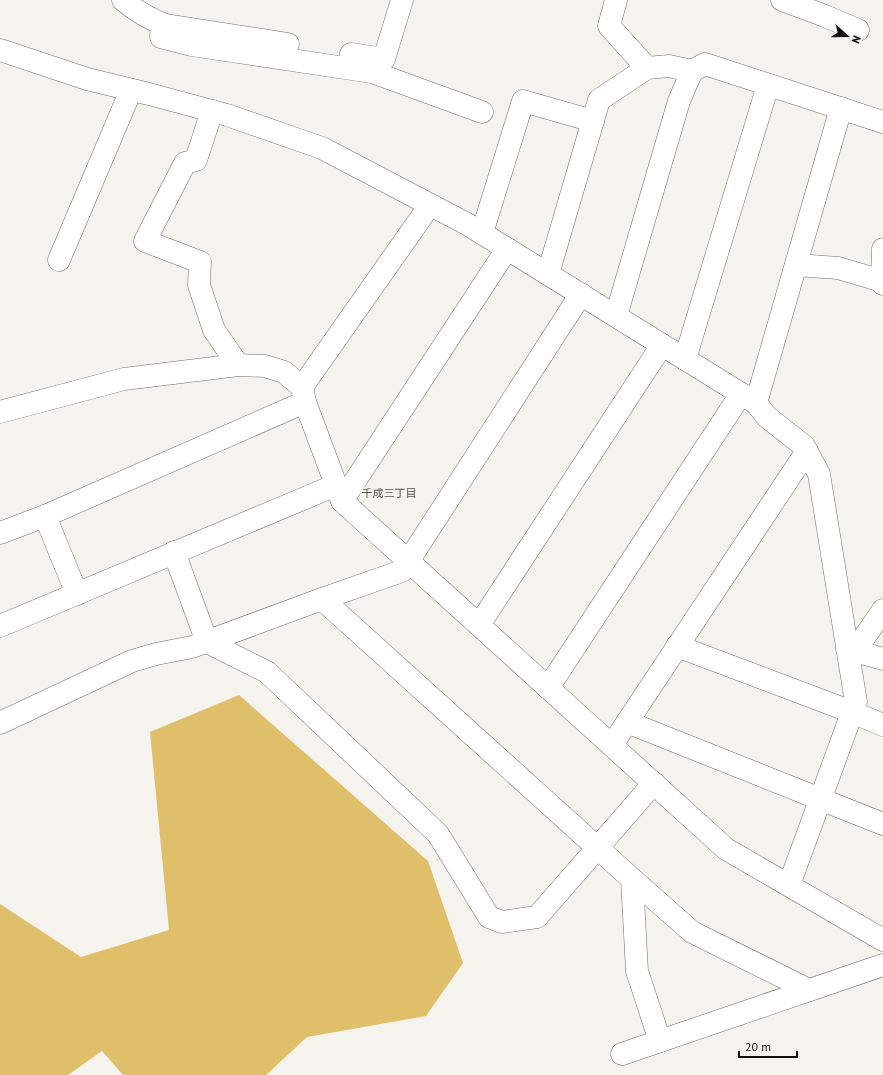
<svg xmlns="http://www.w3.org/2000/svg" width="883" height="1075" viewBox="0 0 883 1075" font-family="'PT Sans','Noto Sans JP',sans-serif">
	<rect width="100%" height="100%" fill="#f5f3ee"/>
	<polygon fill="#e0bf6a" points="239,695 428,861 463,963 426,1016 307,1037 266,1075 123,1075 102,1051 68,1075 0,1075 0,904 81,957 169,930 150,732"/>
	<g fill="none" stroke-linecap="round" stroke-linejoin="round">
		<defs>
			<g id="minor">
				<path d="M 123,0 C 137,12 149,19 166,25 L 288,44"/>
				<polyline points="616,0 609,26 647,68"/>
				<polyline points="782,0 825,16 858,30"/>
				<polyline points="162,24 161,37 192,45 372,72 482,112"/>
				<polyline points="0,50 87,79 149,94 227,115 322,148 467,224 756,403 841,108"/>
				<polyline points="351,54 384,59 402,0"/>
				<polyline points="212,111 196,160 185,163 145,241 200,262 199,285 214,330 238,365"/>
				<polyline points="430,205 302,387 305,402 342,501 726,849 883,940"/>
				<polyline points="482,233 523,101 593,121"/>
				<polyline points="883,249 882,281 883,284"/>
				<polyline points="59,260 131,90"/>
				<polyline points="796,265 838,268 882,281"/>
				<polyline points="548,274 599,100 647,68 669,66 692,71"/>
				<polyline points="616,316 679,101 692,71 705,64 883,122"/>
				<polyline points="685,359 768,85"/>
				<polyline points="756,403 767,417 804,446 819,474 856,702 789,885"/>
				<polyline points="0,412 124,379 238,365 265,366 284,372 302,387"/>
				<polyline points="342,501 507,249"/>
				<polyline points="45,516 77,594"/>
				<polyline points="0,533 45,516 305,402"/>
				<polyline points="174,552 207,642 267,672 438,834 489,917 502,922 537,917 654,783"/>
				<polyline points="322,599 632,879 692,932 809,990"/>
				<polyline points="479,625 662,345"/>
				<polyline points="0,626 336,485"/>
				<polyline points="677,646 852,712 883,725"/>
				<polyline points="847,649 883,659"/>
				<polyline points="855,651 883,610"/>
				<polyline points="548,688 741,394"/>
				<polyline points="627,722 883,824"/>
				<polyline points="0,723 132,661 156,654 192,647 322,599 402,571 581,294"/>
				<polyline points="612,745 807,451"/>
				<polyline points="632,879 637,971 660,1041"/>
				<polyline points="622,1054 883,965"/>
			</g>
		</defs>
		<use href="#minor" stroke="#6f6d69" stroke-width="23"/>
		<use href="#minor" stroke="#fff" stroke-width="22"/>
	</g>
	<g text-anchor="middle" stroke-width="4" stroke-linejoin="round" paint-order="stroke">
		<g font-size="11" fill="#575551" stroke="#f5f3ee">
			<text x="389" y="497">千成三丁目</text>
		</g>
	</g>
	<g transform="translate(847 36) rotate(111)" stroke="#f5f3ee" stroke-width="3" paint-order="stroke">
	<path d="M0-3L7 15L0 10L-7 15Z" fill="#100f0e"/>
	<text y="-6" font-size="11" font-weight="bold" text-anchor="middle" fill="#100f0e">N</text>
	</g>
	<path d="M739 1051v6h58v-6" fill="none" stroke="#100f0e" stroke-width="2"/>
	<text x="745" y="1051" font-size="12" fill="#100f0e" stroke="#f5f3ee" stroke-width="3" paint-order="stroke">20 m</text>
</svg>
